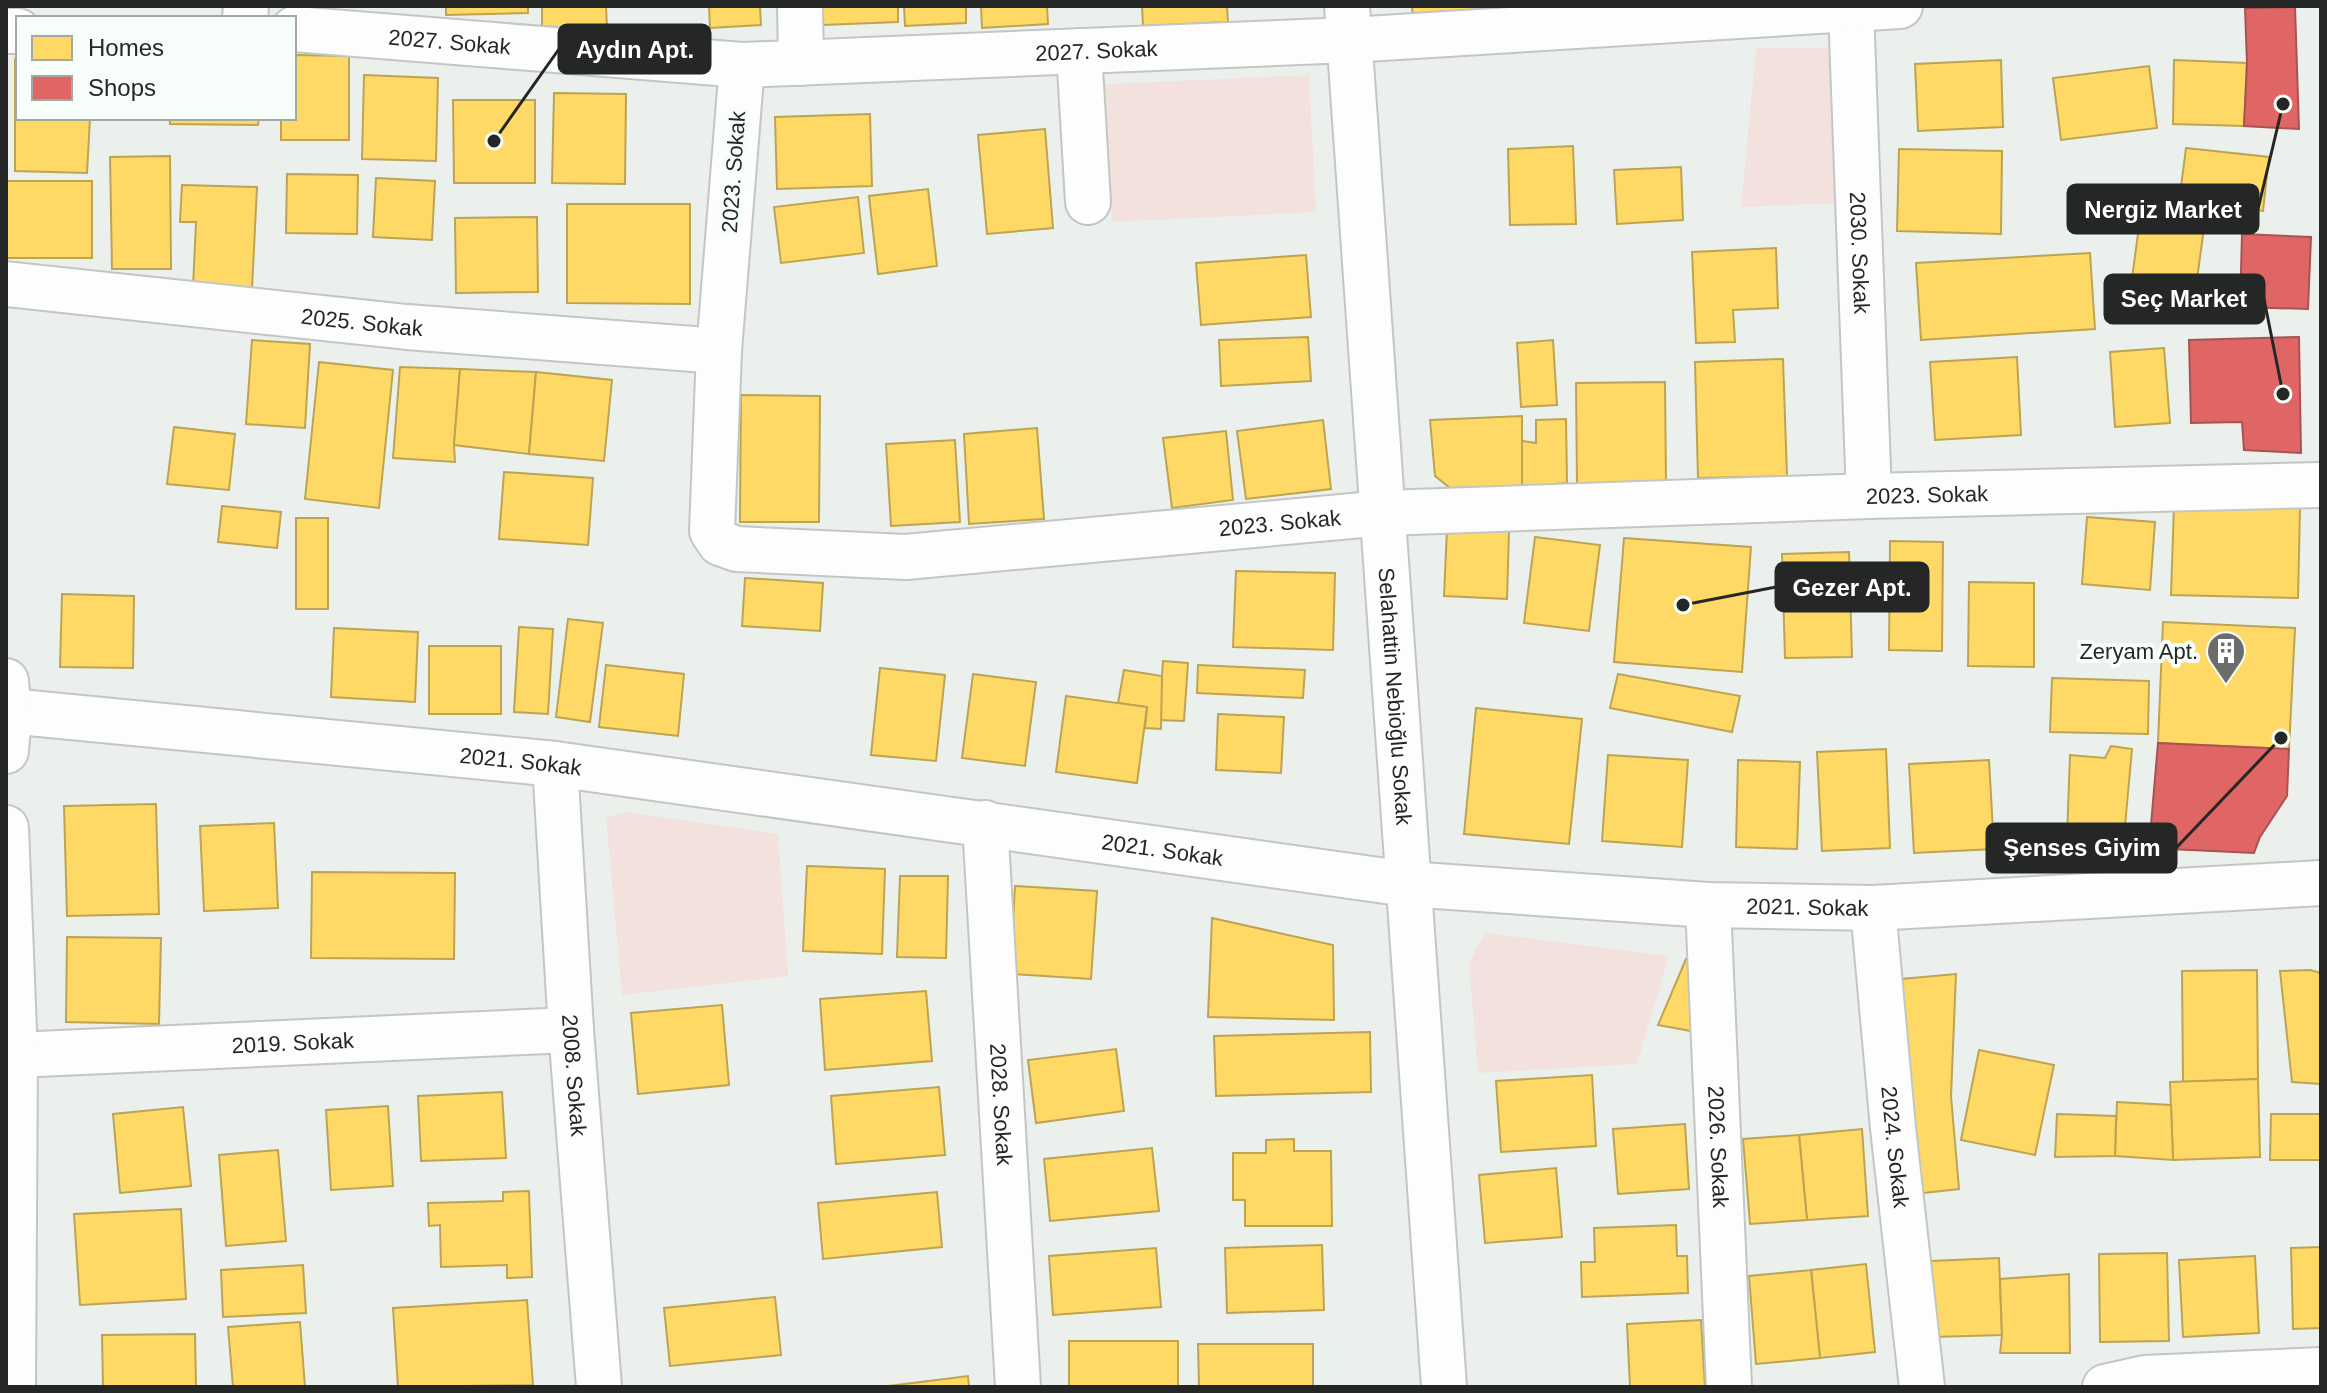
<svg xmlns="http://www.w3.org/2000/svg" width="2327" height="1393" viewBox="0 0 2327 1393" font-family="Helvetica,sans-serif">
	<rect width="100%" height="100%" fill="#ebf0ed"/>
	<g fill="#f3e1dd">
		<polygon points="1756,48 1832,48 1844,203 1741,207"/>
		<polygon points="1309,75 1316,212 1112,222 1105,84"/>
		<polygon points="628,812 778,834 788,976 622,995 606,817"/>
		<polygon points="1486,933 1669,956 1637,1064 1478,1073 1469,965 1476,948"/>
	</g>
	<g fill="#ffd966" stroke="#bda452" stroke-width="2">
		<polygon points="446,6 528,6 528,13 446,15"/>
		<polygon points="542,6 606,6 607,27 542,28"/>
		<polygon points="709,6 760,6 761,25 710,28"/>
		<polygon points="822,6 898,6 898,22 823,25"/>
		<polygon points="904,6 966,6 966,23 905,26"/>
		<polygon points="981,6 1047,6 1048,24 982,28"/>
		<polygon points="1142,6 1227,6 1228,22 1143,26"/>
		<polygon points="1412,6 1506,6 1506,12 1413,19"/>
		<polygon points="18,55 18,118 90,118 87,173 15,171 15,59"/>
		<polygon points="294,55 349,56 349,140 281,140 281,118 294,118"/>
		<polygon points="2001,60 2003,127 1918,131 1915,64"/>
		<polygon points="2174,60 2247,63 2244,126 2173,124"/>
		<polygon points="2149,66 2157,128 2061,140 2053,78"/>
		<polygon points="364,75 438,78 436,161 362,159"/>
		<polygon points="554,93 626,94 625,184 552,183"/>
		<polygon points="453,100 535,100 535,183 454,183"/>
		<polygon points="870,114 872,186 777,189 775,117"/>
		<polygon points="170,118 259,118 258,125 170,124"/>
		<polygon points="1045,129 1053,228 987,234 978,135"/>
		<polygon points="1573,146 1576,224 1510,225 1508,149"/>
		<polygon points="2186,148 2269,157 2263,211 2179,202"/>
		<polygon points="1899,149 2002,151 2001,234 1897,231"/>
		<polygon points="170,156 171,269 112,269 110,157"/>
		<polygon points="1681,167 1683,220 1617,224 1614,170"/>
		<polygon points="287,174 358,175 357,234 286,233"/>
		<polygon points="376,178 435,181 432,240 373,237"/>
		<rect x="6" y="181" width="86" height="77"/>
		<polygon points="182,185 257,187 252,289 193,287 196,222 180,222"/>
		<polygon points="928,189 937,266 878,274 869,196"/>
		<polygon points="858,197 864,253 781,263 774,207"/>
		<polygon points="567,204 690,204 690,304 567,303"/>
		<polygon points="2142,204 2206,213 2192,316 2128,308"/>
		<polygon points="537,217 538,292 456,293 455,218"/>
		<polygon points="1776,248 1778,308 1733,310 1735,342 1696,343 1692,252"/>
		<polygon points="2090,253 2095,329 1921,340 1916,263"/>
		<polygon points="1306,255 1311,317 1201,325 1196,263"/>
		<polygon points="1308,337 1311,381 1221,386 1219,340"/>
		<polygon points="252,340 310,344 305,428 246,424"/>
		<polygon points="1553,340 1557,405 1521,407 1517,343"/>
		<polygon points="2164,348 2170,423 2115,427 2110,352"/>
		<polygon points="2017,357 2021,435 1935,440 1930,362"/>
		<polygon points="1783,359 1787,476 1698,478 1695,362"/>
		<polygon points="319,362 393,370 379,508 305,499"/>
		<polygon points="400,367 460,369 454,445 455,462 393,458"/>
		<polygon points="460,369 536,372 529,454 454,445"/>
		<polygon points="536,372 612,380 604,461 529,454"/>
		<polygon points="1665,382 1666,484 1577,484 1576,383"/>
		<polygon points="741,395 820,396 819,522 740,522"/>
		<polygon points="1522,416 1522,487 1450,488 1435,476 1430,420"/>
		<polygon points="1566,419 1567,483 1522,487 1522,441 1536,443 1536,420"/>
		<polygon points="1323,420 1331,489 1246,499 1237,431"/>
		<polygon points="174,427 235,434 229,490 167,484"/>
		<polygon points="1037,428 1044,519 969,524 964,434"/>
		<polygon points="1226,431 1233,500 1172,508 1163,438"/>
		<polygon points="955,440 960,522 891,526 886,444"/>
		<polygon points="504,472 593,478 588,545 499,539"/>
		<polygon points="2174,505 2300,508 2298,598 2171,595"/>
		<polygon points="222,506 281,512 277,548 218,542"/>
		<polygon points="2087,517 2155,522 2150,590 2082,584"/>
		<rect x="296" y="518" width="32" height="91"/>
		<polygon points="1447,529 1509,531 1507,599 1444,596"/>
		<polygon points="1535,537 1600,545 1589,631 1524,623"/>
		<polygon points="1624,538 1751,547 1742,672 1614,662"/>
		<polygon points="1890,541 1943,542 1942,651 1889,650"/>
		<polygon points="1849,552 1852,657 1785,658 1782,554"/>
		<polygon points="1236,571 1335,573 1333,650 1233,647"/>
		<polygon points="745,578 823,583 820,631 742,626"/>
		<polygon points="1969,582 2034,583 2034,667 1968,666"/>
		<polygon points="62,594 134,596 133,668 60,667"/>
		<polygon points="568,619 603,623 590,722 556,717"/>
		<polygon points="2163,622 2295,628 2289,749 2158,743"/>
		<polygon points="519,627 553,629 548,714 514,712"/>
		<polygon points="334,628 418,632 415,702 331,697"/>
		<rect x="429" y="646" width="72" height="68"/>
		<polygon points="1163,661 1188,663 1184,721 1159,720"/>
		<polygon points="606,665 684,674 678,736 599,727"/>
		<polygon points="1198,665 1305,670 1303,698 1197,693"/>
		<polygon points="880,668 945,675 936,761 871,755"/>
		<polygon points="1124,670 1162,676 1161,729 1145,728 1147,707 1118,703"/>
		<polygon points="973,674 1036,682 1025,766 962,758"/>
		<polygon points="1618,674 1740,696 1732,732 1610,708"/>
		<polygon points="2052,678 2149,681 2148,734 2050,732"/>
		<polygon points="1066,696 1147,707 1137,783 1056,772"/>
		<polygon points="1476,708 1582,719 1569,844 1464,834"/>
		<polygon points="1218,714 1284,717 1281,773 1216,770"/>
		<polygon points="2111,746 2132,749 2124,837 2067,837 2070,755 2105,758"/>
		<polygon points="1886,749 1890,848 1822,851 1817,752"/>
		<polygon points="1608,755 1688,760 1682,847 1602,841"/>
		<polygon points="1738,760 1800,762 1797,849 1736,847"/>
		<polygon points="1989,760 1994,849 1914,853 1909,764"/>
		<polygon points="156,804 159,914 67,916 64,806"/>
		<polygon points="274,823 278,908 204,911 200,826"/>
		<polygon points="807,866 885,869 882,954 803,951"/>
		<polygon points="312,872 455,873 454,959 311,958"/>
		<polygon points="900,876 948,876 946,958 897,957"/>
		<polygon points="1015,886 1097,891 1091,979 1010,974"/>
		<polygon points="1212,918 1333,945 1334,1020 1208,1017"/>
		<polygon points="67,937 161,938 159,1024 66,1022"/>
		<polygon points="1686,959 1702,962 1691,1031 1658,1025"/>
		<polygon points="2257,970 2258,1079 2183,1082 2182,971"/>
		<polygon points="2310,970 2321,973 2321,1084 2292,1082 2280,971"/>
		<polygon points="1956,974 1951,1096 1959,1189 1915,1194 1901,979"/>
		<polygon points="926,991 932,1061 825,1070 820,999"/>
		<polygon points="722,1005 729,1085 638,1094 631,1013"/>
		<polygon points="1370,1032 1371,1092 1216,1096 1214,1036"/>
		<polygon points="1116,1049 1124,1111 1036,1123 1028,1060"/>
		<polygon points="1979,1050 2054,1065 2035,1155 1961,1140"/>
		<polygon points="1592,1075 1596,1146 1501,1152 1496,1081"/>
		<polygon points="2258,1079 2260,1157 2173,1160 2170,1082"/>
		<polygon points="939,1087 945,1155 836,1164 831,1096"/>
		<polygon points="502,1092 506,1158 421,1161 418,1096"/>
		<polygon points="2117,1102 2171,1105 2173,1160 2115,1156"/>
		<polygon points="388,1106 393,1186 331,1190 326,1110"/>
		<polygon points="183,1107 191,1186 120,1193 113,1114"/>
		<polygon points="2057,1114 2116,1116 2115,1156 2055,1157"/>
		<polygon points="2271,1114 2321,1114 2321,1160 2270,1160"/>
		<polygon points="1685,1124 1689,1189 1618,1194 1613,1129"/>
		<polygon points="1862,1129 1868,1216 1807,1220 1799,1135"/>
		<polygon points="1799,1135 1807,1220 1750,1224 1743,1139"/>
		<polygon points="1294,1139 1294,1151 1331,1151 1332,1226 1245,1226 1245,1200 1233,1200 1233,1153 1266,1153 1266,1140"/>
		<polygon points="1152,1148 1159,1211 1050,1221 1044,1159"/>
		<polygon points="278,1150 286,1241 226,1246 219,1155"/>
		<polygon points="1556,1168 1562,1237 1485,1243 1479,1175"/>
		<polygon points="529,1191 532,1277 507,1278 507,1265 441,1267 440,1225 429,1226 428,1203 503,1201 503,1192"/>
		<polygon points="937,1192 942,1247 823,1259 818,1203"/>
		<polygon points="181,1209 186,1299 80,1305 74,1214"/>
		<polygon points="1676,1225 1677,1256 1687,1256 1688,1293 1582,1297 1581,1262 1595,1262 1594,1228"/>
		<polygon points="1322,1245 1324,1310 1227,1313 1225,1248"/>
		<polygon points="2321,1247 2321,1328 2293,1329 2291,1248"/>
		<polygon points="1156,1248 1161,1307 1053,1315 1049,1256"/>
		<polygon points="2167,1253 2169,1341 2100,1342 2099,1254"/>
		<polygon points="2255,1256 2259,1333 2183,1337 2179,1260"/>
		<polygon points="1999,1258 2002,1335 1934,1337 1931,1261"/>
		<polygon points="1866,1264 1875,1352 1820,1358 1811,1270"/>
		<polygon points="303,1265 306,1313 223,1317 221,1270"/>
		<polygon points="1811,1270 1820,1358 1756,1364 1749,1276"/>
		<polygon points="2069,1274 2070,1353 2000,1353 2002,1335 2000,1279"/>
		<polygon points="775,1297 781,1355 670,1366 664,1308"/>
		<polygon points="527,1300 533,1385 398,1387 393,1308"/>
		<polygon points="1701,1320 1705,1387 1630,1387 1627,1324"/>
		<polygon points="300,1322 305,1387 233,1387 228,1327"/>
		<polygon points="195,1334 196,1387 103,1387 102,1335"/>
		<rect x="1069" y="1341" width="109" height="46"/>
		<polygon points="1198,1344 1313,1344 1313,1387 1199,1387"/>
		<polygon points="968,1376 969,1387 889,1387 889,1386"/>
	</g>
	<g fill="#e06666" stroke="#a85352" stroke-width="2">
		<polygon points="2295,7 2299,129 2244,126 2247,63 2245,8"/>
		<polygon points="2242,234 2311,237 2308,309 2240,307"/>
		<polygon points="2299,337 2301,453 2244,450 2242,422 2191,423 2189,340"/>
		<polygon points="2158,743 2289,749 2287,796 2260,837 2254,853 2149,848"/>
	</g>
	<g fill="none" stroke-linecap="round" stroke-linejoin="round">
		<defs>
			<g id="minor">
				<polyline points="800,6 801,63"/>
				<path id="s1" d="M 1347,6 L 1444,1387"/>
				<path id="s2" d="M 1851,9 L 1869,496"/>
				<polyline points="245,18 246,6"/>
				<path id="s3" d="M 294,29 L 742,65 L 1350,40 L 1900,6"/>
				<polyline points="6,31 18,31"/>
				<polyline points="1079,51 1088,202"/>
				<path id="s4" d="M 742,65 L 719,351 L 712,531 L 720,543 L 737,549 L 906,557 L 1384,513 L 1869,496 L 2321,485"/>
				<path id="s5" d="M 6,284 L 407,327 L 719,351"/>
				<path id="s6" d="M 9,711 L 555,764 L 1407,884 L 1708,905 L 1873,908 L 2321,883"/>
				<path id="s7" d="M 555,764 L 571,1030 L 599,1387"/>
				<path id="s8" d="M 985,823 L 1018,1387"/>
				<path id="s9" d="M 1708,905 L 1729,1387"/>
				<path id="s10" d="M 1873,908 L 1893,1128 L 1922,1387"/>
				<path id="s11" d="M 15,1055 L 571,1030"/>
				<polyline points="2105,1387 2145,1378 2321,1370"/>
			</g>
			<g id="secondary">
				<polyline points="6,681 9,711 6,751"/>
				<polyline points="6,828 15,1055 13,1387"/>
			</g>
		</defs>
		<use href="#minor" stroke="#c3c7c4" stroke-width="48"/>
		<use href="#secondary" stroke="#c3c7c4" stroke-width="48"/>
		<use href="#minor" stroke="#fcfdfc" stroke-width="44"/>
		<use href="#secondary" stroke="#fcfdfc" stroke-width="44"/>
	</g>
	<defs>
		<symbol id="building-pin" viewBox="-11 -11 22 30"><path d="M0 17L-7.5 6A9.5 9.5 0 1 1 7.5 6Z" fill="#6a6d6b" stroke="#f7fef9"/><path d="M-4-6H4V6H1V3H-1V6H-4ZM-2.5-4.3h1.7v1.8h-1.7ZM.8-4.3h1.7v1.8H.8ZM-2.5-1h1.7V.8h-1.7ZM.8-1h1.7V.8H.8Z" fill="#fff"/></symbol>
	</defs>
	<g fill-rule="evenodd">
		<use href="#building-pin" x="2204" y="629" width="44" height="60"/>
	</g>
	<g text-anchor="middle" stroke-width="8" stroke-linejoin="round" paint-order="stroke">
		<g font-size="22" fill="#242725" stroke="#f7fef9">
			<text dy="8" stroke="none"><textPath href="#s3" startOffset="156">2027. Sokak</textPath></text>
			<text dy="8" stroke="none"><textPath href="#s3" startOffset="804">2027. Sokak</textPath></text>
			<text transform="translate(733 172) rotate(-86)" y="8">2023. Sokak</text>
			<text dy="8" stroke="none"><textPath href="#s2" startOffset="244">2030. Sokak</textPath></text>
			<text dy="8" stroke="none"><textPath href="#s5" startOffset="358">2025. Sokak</textPath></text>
			<text dy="8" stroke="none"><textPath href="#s4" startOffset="1692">2023. Sokak</textPath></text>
			<text dy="8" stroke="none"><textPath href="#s4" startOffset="1044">2023. Sokak</textPath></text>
			<text dy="8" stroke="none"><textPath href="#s1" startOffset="692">Selahattin Nebioğlu Sokak</textPath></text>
			<text dy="8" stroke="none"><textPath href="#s6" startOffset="514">2021. Sokak</textPath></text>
			<text dy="8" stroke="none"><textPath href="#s6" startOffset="1162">2021. Sokak</textPath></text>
			<text dy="8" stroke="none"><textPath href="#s6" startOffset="1810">2021. Sokak</textPath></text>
			<text dy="8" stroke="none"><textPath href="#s11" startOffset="278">2019. Sokak</textPath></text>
			<text dy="8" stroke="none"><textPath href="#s7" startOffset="312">2008. Sokak</textPath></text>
			<text dy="8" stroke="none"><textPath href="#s8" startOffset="282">2028. Sokak</textPath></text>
			<text dy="8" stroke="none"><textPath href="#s9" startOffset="242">2026. Sokak</textPath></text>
			<text dy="8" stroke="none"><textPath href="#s10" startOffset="240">2024. Sokak</textPath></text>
		</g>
		<g font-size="22" fill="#242725" stroke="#f7fef9" text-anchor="end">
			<text x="2198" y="659">Zeryam Apt.</text>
		</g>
	</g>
	<path fill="none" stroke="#242725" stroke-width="3" d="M494 141L559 49M2283 104L2258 209M2283 394L2264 299M1683 605L1776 587M2281 738L2176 848"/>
	<g fill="#242725" stroke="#f7fef9" stroke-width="3">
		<circle cx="494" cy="141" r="8"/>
		<circle cx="2283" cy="104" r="8"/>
		<circle cx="2283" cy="394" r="8"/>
		<circle cx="1683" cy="605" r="8"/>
		<circle cx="2281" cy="738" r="8"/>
	</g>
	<g fill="#242725" stroke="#242725" stroke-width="3">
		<rect x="559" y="25" width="151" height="48" rx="8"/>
		<rect x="2068" y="185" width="190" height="48" rx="8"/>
		<rect x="2105" y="275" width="159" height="48" rx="8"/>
		<rect x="1776" y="563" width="152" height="48" rx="8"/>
		<rect x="1987" y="824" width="189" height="48" rx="8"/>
	</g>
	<g font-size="24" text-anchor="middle" font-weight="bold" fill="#fff">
		<text x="635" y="58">Aydın Apt.</text>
		<text x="2163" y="218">Nergiz Market</text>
		<text x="2184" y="307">Seç Market</text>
		<text x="1852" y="596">Gezer Apt.</text>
		<text x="2082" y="856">Şenses Giyim</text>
	</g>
	<rect width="2327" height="1393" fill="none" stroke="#242725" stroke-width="16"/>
	<rect x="16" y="16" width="280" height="104" fill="#f7fef9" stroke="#a3a8a4" stroke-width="2"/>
	<rect x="32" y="36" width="40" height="24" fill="#ffd966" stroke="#a3a8a4" stroke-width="2"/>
	<text x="88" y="56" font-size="24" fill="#242725">Homes</text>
	<rect x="32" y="76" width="40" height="24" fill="#e06666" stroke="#a3a8a4" stroke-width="2"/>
	<text x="88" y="96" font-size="24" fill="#242725">Shops</text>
</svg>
